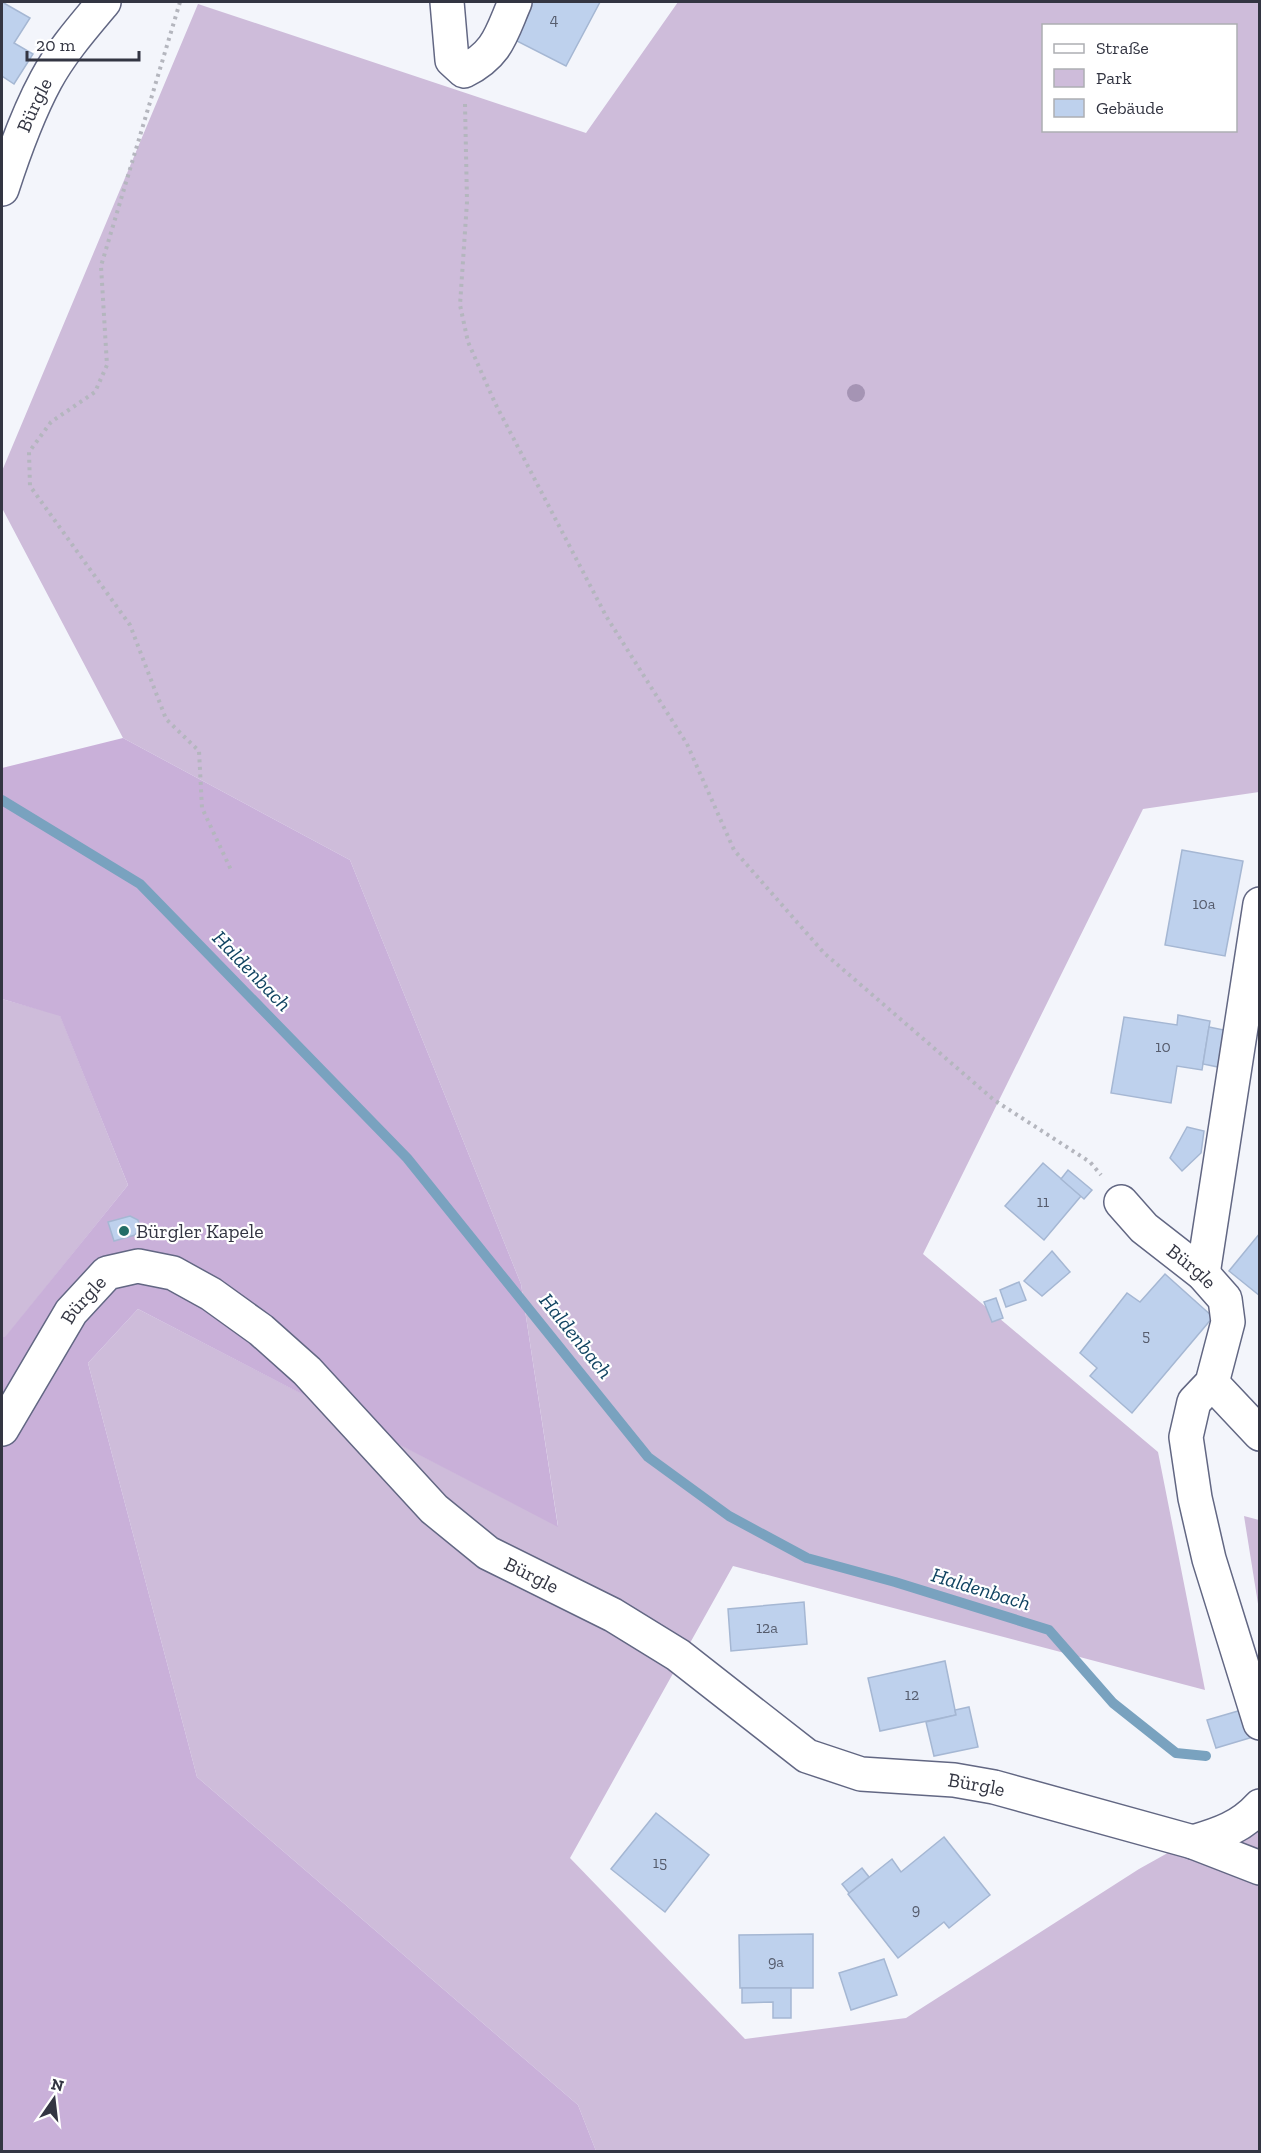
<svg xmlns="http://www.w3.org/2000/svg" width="1261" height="2153" viewBox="0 0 1261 2153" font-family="'Zilla Slab',serif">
	<rect width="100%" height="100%" fill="#f3f5fb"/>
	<g fill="#cebcda" fill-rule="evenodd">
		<path d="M 678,2 L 1259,2 L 1259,792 L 1143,809 L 923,1254 L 1158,1452 L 1205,1690 L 733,1566 L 570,1858 L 745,2039 L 906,2018 L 1139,1869 L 1259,1802 L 1259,2151 L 596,2151 L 578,2105 L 197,1777 L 88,1363 L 138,1309 L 558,1526 L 521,1284 L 350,860 L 123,738 L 2,508 L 2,471 L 198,4 L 586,133 ZM 1044,26 L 1236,26 L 1236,130 L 1044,130 Z"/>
		<polygon points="2,999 60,1015 128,1185 5,1338 2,1337"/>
		<polygon points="1244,1516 1259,1520 1259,1610"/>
	</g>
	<polygon fill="#c9b0d9" points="123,738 350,860 521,1284 558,1527 138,1309 88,1363 197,1777 578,2105 596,2151 2,2151 2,1337 5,1337 128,1185 60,1016 2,999 2,768"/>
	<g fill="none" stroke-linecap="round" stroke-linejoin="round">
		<polyline stroke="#79a2bf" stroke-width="10" points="2,800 140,884 407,1158 648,1457 729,1516 807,1558 895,1582 1049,1630 1113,1703 1176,1753 1206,1756"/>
	</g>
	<g fill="#bed1ed" stroke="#a5b7d3" stroke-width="1.5">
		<polygon points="2,2 30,18 14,43 33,54 14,84 2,76"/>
		<polygon points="527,2 600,2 566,66 509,37"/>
		<polygon points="1182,850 1243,861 1225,956 1165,945"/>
		<polygon points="1178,1015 1210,1021 1202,1070 1177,1066 1171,1103 1111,1093 1124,1017 1177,1025"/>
		<polygon points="1209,1027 1224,1030 1218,1067 1203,1064"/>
		<polygon points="1187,1127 1204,1131 1201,1153 1182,1171 1170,1158"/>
		<polygon points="1043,1163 1081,1196 1044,1240 1005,1206"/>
		<polygon points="1068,1170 1092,1190 1084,1199 1061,1179"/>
		<polygon points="130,1216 138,1220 140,1228 135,1235 114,1241 108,1222"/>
		<polygon points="1260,1233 1260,1296 1229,1271"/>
		<polygon points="1052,1251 1070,1272 1042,1296 1024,1281"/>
		<polygon points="1165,1274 1213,1317 1132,1413 1090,1376 1097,1368 1080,1353 1127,1293 1140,1302"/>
		<polygon points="1019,1282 1026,1300 1006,1307 1000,1290"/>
		<polygon points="996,1298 1003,1318 992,1322 984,1302"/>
		<polygon points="804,1602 807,1644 731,1651 728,1609"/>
		<polygon points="945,1661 956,1715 880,1731 868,1678"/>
		<polygon points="969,1707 978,1747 934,1756 926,1722 956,1715 955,1710"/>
		<polygon points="1245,1709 1253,1737 1216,1748 1207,1720"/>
		<polygon points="656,1813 709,1855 665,1912 611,1869"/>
		<polygon points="944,1837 990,1895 949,1928 944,1922 898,1958 848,1894 892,1859 901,1872"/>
		<polygon points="862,1868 869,1877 849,1893 842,1884"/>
		<polygon points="813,1934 813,1988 740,1988 739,1935"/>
		<polygon points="884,1959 897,1995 851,2010 839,1973"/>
		<polygon points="742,1988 791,1988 791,2018 773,2018 773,2002 742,2003"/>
	</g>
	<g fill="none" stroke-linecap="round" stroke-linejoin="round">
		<defs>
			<g id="minor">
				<path d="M 447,2 L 452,60 L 464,71 C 498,54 501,34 515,2"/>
				<path id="s1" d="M 2,189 C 14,152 27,115 46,80 C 61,52 84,26 104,2"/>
				<path id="s2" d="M 1121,1202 L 1144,1228 L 1203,1274 L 1225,1299 L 1228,1322 L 1212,1383 L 1194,1402 L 1186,1437 L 1195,1498 L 1209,1559 L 1260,1723"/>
				<polyline points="1203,1274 1260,904"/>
				<polyline points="1212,1383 1260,1434"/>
				<path id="s3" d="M 2,1429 L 71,1312 L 107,1273 L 138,1266 L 173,1273 L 211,1294 L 261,1330 L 307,1371 L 434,1509 L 488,1553 L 613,1615 L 678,1655 L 807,1756 L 861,1774 L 954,1780 L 994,1787 L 1193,1842 L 1260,1868"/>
				<path d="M 1193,1842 C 1220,1834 1241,1827 1260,1806"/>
			</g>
		</defs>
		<use href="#minor" stroke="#626783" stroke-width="36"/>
		<g stroke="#b4b6be" stroke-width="4" stroke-dasharray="3 4.5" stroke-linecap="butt">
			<polyline points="180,2 101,266 107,365 95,392 51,422 29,452 30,486 130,625 166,719 199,751 202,808 232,872"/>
			<polyline points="465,104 467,202 460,305 468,342 495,403 606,616 687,744 734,850 824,953 994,1100 1090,1162 1101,1175"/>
		</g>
		<use href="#minor" stroke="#fff" stroke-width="33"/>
	</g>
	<circle fill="#a594b4" cx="856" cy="393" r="9"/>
	<circle fill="#236d66" stroke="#fff" stroke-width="2" cx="124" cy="1231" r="6"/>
	<g text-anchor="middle" stroke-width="4.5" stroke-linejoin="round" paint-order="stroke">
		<g font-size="16" fill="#565c6d">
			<text x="554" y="25">4</text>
			<text x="1204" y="909">10a</text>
			<text x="1163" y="1052">10</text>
			<text x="1043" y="1207">11</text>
			<text x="1146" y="1341">5</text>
			<text x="767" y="1633">12a</text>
			<text x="912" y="1700">12</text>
			<text x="660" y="1868">15</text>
			<text x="916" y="1915">9</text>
			<text x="776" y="1967">9a</text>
		</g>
		<g font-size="20" fill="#333542" stroke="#fff">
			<text dy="7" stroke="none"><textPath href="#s1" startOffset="90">Bürgle</textPath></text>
			<text dy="7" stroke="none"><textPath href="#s2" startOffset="96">Bürgle</textPath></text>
			<text dy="7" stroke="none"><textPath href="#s3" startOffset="153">Bürgle</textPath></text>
			<text dy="7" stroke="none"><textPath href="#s3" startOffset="729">Bürgle</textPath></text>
			<text dy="7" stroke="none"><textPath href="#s3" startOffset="1233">Bürgle</textPath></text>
		</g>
		<g font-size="20" fill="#333542" stroke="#fff" text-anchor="start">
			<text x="136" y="1238">Bürgler Kapele</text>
		</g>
		<g font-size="21" font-style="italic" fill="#114462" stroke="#fff">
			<text transform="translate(252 971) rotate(46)" y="7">Haldenbach</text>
			<text transform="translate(576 1336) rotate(51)" y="7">Haldenbach</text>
			<text transform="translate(981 1589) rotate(17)" y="7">Haldenbach</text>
		</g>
	</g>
	<rect width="1261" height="2153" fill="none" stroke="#333542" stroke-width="6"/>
	<rect x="1042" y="24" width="195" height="108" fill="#ffffff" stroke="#adaeb3" stroke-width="1.5"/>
	<rect x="1054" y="44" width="30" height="9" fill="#ffffff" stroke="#adaeb3" stroke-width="1.5"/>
	<text x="1096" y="54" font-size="18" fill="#333542">Straße</text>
	<rect x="1054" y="69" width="30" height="18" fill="#cebcda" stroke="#adaeb3" stroke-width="1.5"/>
	<text x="1096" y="84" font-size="18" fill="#333542">Park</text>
	<rect x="1054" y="99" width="30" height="18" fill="#bed1ed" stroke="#adaeb3" stroke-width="1.5"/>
	<text x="1096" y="114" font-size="18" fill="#333542">Gebäude</text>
	<g transform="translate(54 2099) rotate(14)" stroke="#ffffff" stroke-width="4.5" paint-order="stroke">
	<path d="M0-4.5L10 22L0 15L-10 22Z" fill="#333542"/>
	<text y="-9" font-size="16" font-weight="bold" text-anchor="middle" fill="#333542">N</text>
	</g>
	<path d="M27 51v9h112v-9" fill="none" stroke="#333542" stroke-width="3"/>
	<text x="36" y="51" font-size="18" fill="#333542" stroke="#ffffff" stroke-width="4.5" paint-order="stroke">20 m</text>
</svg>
